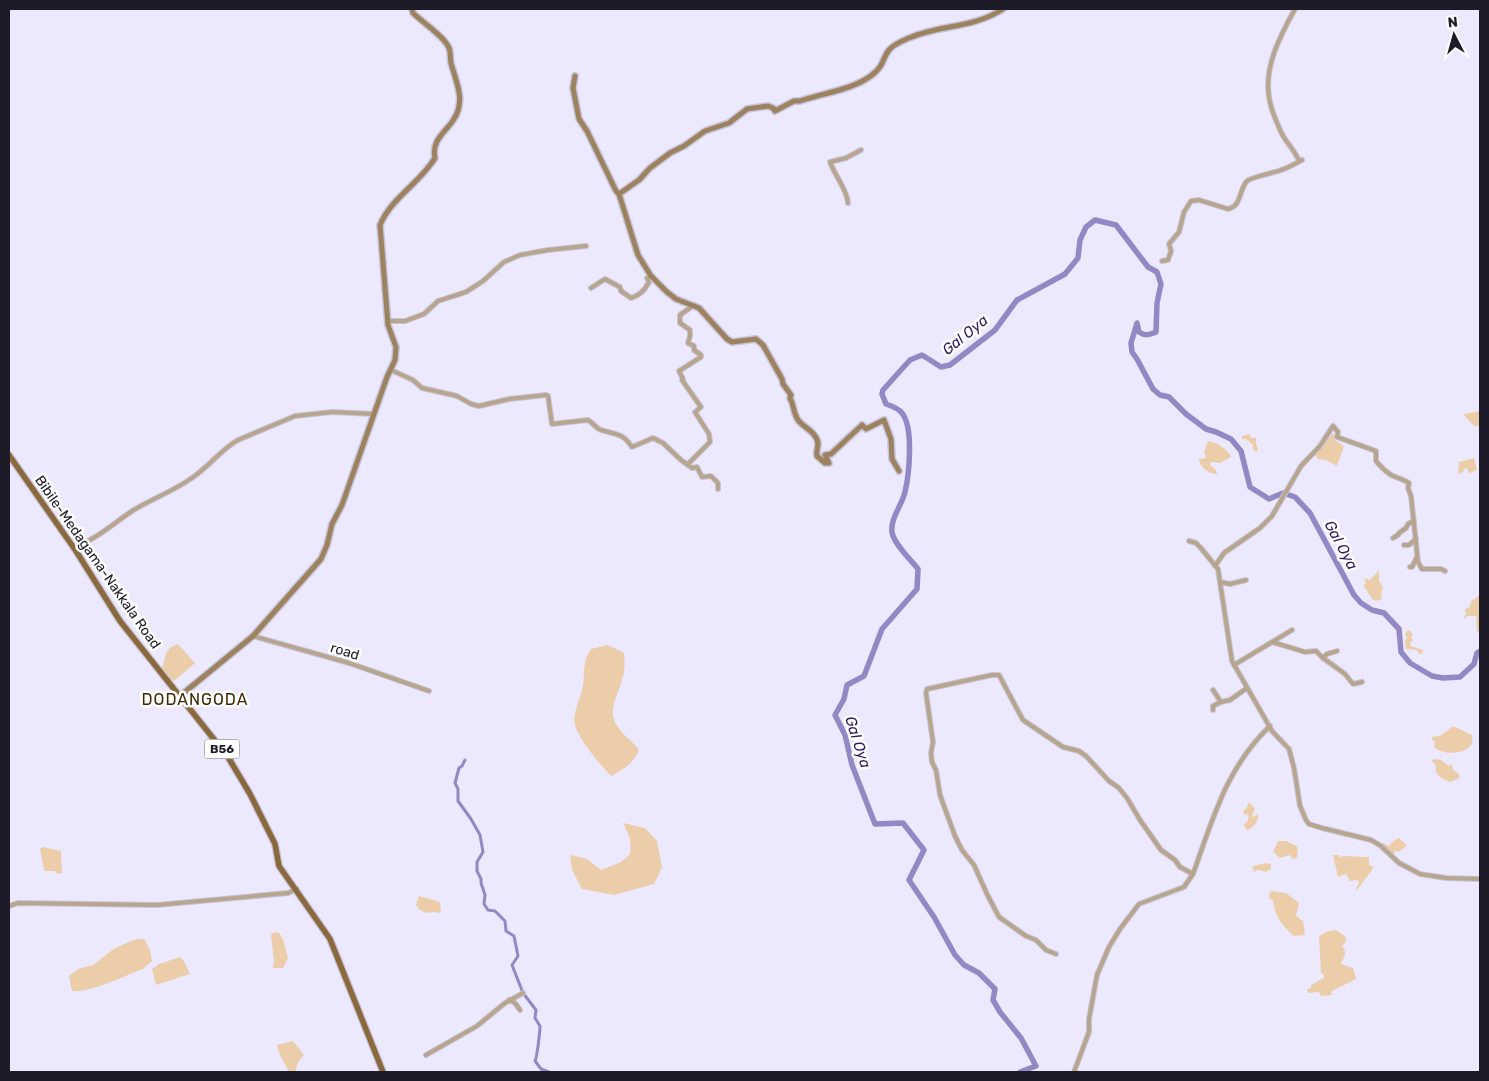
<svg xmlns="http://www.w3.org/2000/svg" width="1489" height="1081" viewBox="0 0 1489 1081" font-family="Rubik,sans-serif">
	<rect width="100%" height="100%" fill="#ece9fe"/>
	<g fill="#ebcea9">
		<polygon points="1480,411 1480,427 1473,425 1463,414"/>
		<polygon points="1333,433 1335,440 1344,446 1337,466 1326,460 1318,459 1315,455"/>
		<polygon points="1249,434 1251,438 1256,438 1256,444 1258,449 1257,452 1253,450 1253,445 1246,439 1242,439 1242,436"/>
		<path d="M 1208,441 C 1216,442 1228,449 1231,457 L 1220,463 L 1211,462 L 1210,465 L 1216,470 L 1217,474 C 1209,474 1199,467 1199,459 L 1206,458 L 1204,452 Z"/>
		<polygon points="1474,458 1477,470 1467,474 1469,472 1467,468 1464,469 1463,472 1458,474 1459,462"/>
		<polygon points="1379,570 1379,581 1383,587 1381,593 1382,599 1376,601 1372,599 1363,585 1366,584 1364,578 1370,580"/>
		<polygon points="1480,595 1480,633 1477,631 1476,616 1467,616 1464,619 1464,616 1466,615 1465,609 1469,608 1471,601"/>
		<polygon points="1408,630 1411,632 1413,635 1411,637 1413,640 1410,643 1411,646 1423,650 1422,654 1419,654 1417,650 1406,649 1405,640 1407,638 1405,634"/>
		<path d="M 178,644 L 195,663 L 174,681 L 170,679 L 162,668 C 167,655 163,649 178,644 Z"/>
		<path d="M 608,645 L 624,653 C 625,662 625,671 622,680 C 619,694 607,710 616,724 C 622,735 632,740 639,750 C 633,764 624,769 611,776 C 601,766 578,738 575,725 C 572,713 581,698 583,686 C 585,672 582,661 591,649 Z"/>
		<path d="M 1453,726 L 1472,735 C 1477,755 1443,757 1434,747 L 1435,741 L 1432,740 L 1432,737 L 1440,736 Z"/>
		<path d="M 1434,759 L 1441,760 L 1449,766 L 1450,764 L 1452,765 L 1453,770 L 1458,773 L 1460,778 L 1450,782 C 1441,778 1434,776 1436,765 L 1431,761 Z"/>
		<path d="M 1249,802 L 1255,808 L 1252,816 L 1253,817 L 1258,814 C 1259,822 1254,826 1248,830 L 1245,828 L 1244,824 L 1247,822 L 1249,815 L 1244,814 L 1243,811 L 1247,808 Z"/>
		<path d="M 623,823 L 645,828 L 657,841 L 662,867 L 654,884 L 614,895 L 582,889 L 572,870 L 570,855 L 587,859 L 601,870 L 621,862 L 630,854 C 632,842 629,834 623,823 Z"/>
		<polygon points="1399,838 1407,846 1398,852 1396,850 1393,855 1382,845 1383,843 1389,846 1393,841"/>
		<polygon points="1278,841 1286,841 1297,846 1298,850 1297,858 1292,859 1290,855 1280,858 1273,852"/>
		<polygon points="43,847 61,851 62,873 58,874 54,871 45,871 44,869 40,849"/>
		<polygon points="1333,855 1339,855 1340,858 1343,856 1369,857 1369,865 1374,867 1357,890 1356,888 1359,883 1358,880 1350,881 1346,874 1338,877"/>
		<polygon points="1267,863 1271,864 1271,869 1266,872 1258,870 1253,872 1254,869 1252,868 1253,866"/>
		<path d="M 1271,891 L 1286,893 L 1299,903 L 1296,916 L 1303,921 L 1305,935 L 1294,936 C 1283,927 1274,916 1273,900 L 1269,899 L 1269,895 Z"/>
		<path d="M 419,896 C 424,898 438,900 440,903 L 441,911 L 439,913 L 434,912 L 426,913 L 420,910 L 416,905 Z"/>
		<path d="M 1336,930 L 1346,937 L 1346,942 L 1342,946 C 1348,952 1344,957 1341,964 L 1353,968 L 1356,979 L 1334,990 L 1331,992 L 1332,995 L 1321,996 L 1319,992 L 1308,993 L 1307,989 L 1311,988 L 1311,985 L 1324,978 L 1324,975 L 1321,973 L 1319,936 L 1328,931 Z"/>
		<polygon points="278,932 283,939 288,958 283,968 273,968 274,961 271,936 272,933"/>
		<path d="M 136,939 L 144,939 L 150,950 L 152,961 L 143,969 C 127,975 87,994 72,991 L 69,976 L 78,969 L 93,965 L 115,948 Z"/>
		<polygon points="180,957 184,961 190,974 156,985 152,969 159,964"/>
		<polygon points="293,1041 304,1055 298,1062 295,1072 289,1072 279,1053 277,1045"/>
	</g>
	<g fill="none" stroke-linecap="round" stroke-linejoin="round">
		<path stroke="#9288c3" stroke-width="3" d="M 465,760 L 462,766 L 459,768 L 455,783 L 458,789 L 458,801 L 471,819 L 480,835 L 483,852 L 477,862 L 477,871 L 481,879 L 481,883 L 485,895 L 484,904 L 488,910 L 495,911 L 505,921 L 506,931 L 514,936 L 518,956 L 512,965 L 523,993 L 536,1010 L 535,1018 L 540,1026 C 540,1031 537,1058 535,1061 L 541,1069 L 549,1072"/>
		<path stroke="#9288c3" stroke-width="5.5" d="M 1020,1072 L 1036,1066 L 1021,1038 L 1000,1012 L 993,1000 L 995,989 L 979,973 L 964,965 L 955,955 L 934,917 L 909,880 L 924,850 L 903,823 L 875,824 L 852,765 L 845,735 L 835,715 L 844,699 L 847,685 L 864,676 L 882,629 L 917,589 L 918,569 C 911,560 893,543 892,532 C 890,519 902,505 905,492 C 909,475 914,428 902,413 C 899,409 892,406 886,404 L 882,394 L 883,390 L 910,360 L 922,355 L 941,367 L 950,365 L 995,330 L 1017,300 L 1065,274 L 1078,258 L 1080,240 L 1086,227 L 1095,220 L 1116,225 L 1148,267 L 1157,272 L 1161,284 L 1157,303 L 1156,332 C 1149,335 1145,336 1139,332 L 1137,323 L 1131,343 L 1132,352 L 1137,359 L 1153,389 L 1160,395 L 1169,397 L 1186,414 L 1206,429 L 1216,432 L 1231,439 L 1241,451 L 1250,487 L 1269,499 L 1283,493 L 1295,497 L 1310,513 L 1354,595 L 1361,603 L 1372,610 L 1384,613 L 1399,629 L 1401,652 L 1410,663 L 1432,676 L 1443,678 L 1460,677 L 1474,664 L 1477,653 L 1480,651"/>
		<defs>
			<g id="street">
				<path d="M 1295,9 C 1281,34 1264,66 1269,96 C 1270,108 1276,121 1281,132 C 1286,143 1295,150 1299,161"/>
				<path d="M 848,203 C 847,189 835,176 830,162 L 846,158 L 861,150"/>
				<path d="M 1162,261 L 1168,260 L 1171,251 L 1169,244 L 1179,232 L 1184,212 L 1191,201 L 1199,200 L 1228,209 C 1242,206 1239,189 1247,181 C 1252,177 1273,173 1281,170 C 1288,168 1295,164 1302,160"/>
				<path d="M 591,288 L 605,279 L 620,287 L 621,291 L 631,298 C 640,295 644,291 649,282 L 647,278 L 651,276"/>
				<polyline points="388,321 405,321 424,314 438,301 466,292 483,281 504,262 520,255 548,250 586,246"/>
				<path d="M 391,370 L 413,380 L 422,388 L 457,396 L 471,404 L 479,406 L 509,399 L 546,395 L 548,396 L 552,424 L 588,420 C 593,423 596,428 601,430 C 616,435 622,432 632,447 L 653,438 L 663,443 L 681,460 L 692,468 L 697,467 L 702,477 L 711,476 L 718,483 L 718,489"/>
				<polyline points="688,464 710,442 709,434 695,412 701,407 682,380 683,379 679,371 701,357 701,355 694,350 694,346 688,343 690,336 690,330 680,323 680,315 694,305"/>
				<polyline points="1393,538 1398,535 1399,533 1406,528 1408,524 1414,521"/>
				<polyline points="1189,541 1196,543 1200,547 1218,569 1232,661 1272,731 1289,749 1294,768 1300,806 1306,820 1309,824 1322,828 1371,840 1381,846 1399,863 1420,874 1446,878 1480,879"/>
				<polyline points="1404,545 1409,545 1416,539"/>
				<path d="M 74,548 C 96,539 113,524 132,511 C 153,498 177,490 196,475 C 211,464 222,449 238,440 L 295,416 L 332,412 L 374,414"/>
				<path d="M 1215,566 L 1224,553 L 1260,528 L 1272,516 L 1301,466 L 1320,446 L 1333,426 L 1338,432 L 1337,437 L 1376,451 L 1376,461 C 1380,466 1385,471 1391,475 C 1397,478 1403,479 1409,483 L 1408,488 L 1411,496 L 1418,562 L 1422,569 L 1441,569 L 1445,571"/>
				<polyline points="1410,567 1412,567 1417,557"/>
				<polyline points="1220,582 1230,584 1246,580"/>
				<polyline points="253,636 349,663 429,691"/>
				<polyline points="1272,642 1305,652 1316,651 1323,658 1327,654 1337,651"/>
				<polyline points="1323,658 1345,674 1353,684 1362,682"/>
				<polyline points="1234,665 1292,630"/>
				<polyline points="1213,690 1221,702"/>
				<polyline points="1213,710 1213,706 1221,702 1230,700 1247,688"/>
				<polyline points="9,906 18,903 157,905 288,893 297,889"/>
				<polyline points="1056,954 1046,950 1036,940 1026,936 999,917 987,894 974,865 962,850 955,836 940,795 936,770 932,762 931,753 933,742 926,693 927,689 992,675 999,675 1023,720 1063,747 1079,751 1086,756 1109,781 1119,788 1127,798 1140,820 1161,850 1175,860 1180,867 1193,874"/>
				<polyline points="509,1000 515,1003 520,1010"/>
				<polyline points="426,1055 477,1026 505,1003 523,993"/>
				<path d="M 1074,1072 L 1089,1032 L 1089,1019 L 1097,975 L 1109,947 L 1120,929 L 1139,904 L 1184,887 L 1193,874 C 1213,819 1226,768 1270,726"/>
			</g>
			<g id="secondary">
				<path d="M 575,76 L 573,88 L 579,119 L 587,131 L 616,191 L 619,194 L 638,255 L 651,276 L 667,292 L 676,299 L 699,308 L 727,339 L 732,342 L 756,339 L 763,345 L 782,379 L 783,384 L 791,395 L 790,398 C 794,405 793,412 798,420 C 804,428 817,432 818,444 C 818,448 816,451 817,456 L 825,463 L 829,463 L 825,455 L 831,454 L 862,425 L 866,429 L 884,420 L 891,439 L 892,459 L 899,471"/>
				<path d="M 619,194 L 639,180 L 650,168 L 670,153 L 684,146 L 705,131 L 729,123 L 747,109 L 768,106 L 773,108 L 775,111 L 794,101 L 800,101 C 823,93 853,90 872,75 C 885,65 882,58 889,50 C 894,44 902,41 909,38 C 941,24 972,29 1003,9"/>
				<path d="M 180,696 L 253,636 L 321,559 L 327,545 L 332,524 L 342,505 L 387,377 L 395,360 L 396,347 L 388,325 L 380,225 C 391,198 420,183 435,158 C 431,140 446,132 454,119 C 466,100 456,82 451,63 C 450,59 451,53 449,48 C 445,37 422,22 413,13 L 412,9"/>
			</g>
			<polyline id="primary" points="9,455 76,551 120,621 228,757 250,794 275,844 279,866 330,939 383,1072"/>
		</defs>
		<use href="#street" stroke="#c7c4d7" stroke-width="6"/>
		<use href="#secondary" stroke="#c7c4d7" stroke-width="8"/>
		<use href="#primary" stroke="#c7c4d7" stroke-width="8"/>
		<use href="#street" stroke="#b8a58e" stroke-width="4"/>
		<use href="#secondary" stroke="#9d825f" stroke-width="5"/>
		<use href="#primary" stroke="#8a693c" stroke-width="5.5"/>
	</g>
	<g text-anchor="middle" stroke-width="5" stroke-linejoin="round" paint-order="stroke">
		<rect fill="#fff" stroke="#615f68" stroke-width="1" x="204.5" y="739.5" width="35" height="19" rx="4"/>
		<g font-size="12" font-weight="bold" fill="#1d1b27">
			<text x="222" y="753">B56</text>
		</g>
		<g font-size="14" fill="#1d1b27" stroke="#fff">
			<text transform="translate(98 562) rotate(55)" y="5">Bibile-Medagama-Nakkala Road</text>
			<text transform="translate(345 651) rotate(17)" y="5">road</text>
		</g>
		<g font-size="15" font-style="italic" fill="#2e185e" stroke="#fff">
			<text transform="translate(965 335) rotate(-39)" y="5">Gal Oya</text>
			<text transform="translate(1341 545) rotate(62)" y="5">Gal Oya</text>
			<text transform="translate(858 742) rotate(72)" y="5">Gal Oya</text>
		</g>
		<g font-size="16" letter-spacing="1" fill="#3f2803" stroke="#fff">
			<text x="195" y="705">DODANGODA</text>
		</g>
	</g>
	<rect width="1489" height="1081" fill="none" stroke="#1d1b27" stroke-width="20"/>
	<g transform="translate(1454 35) rotate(354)" stroke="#ffffff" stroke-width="4" paint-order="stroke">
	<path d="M0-4L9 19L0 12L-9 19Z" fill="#1d1b27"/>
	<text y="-8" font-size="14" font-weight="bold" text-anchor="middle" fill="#1d1b27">N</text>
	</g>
</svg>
